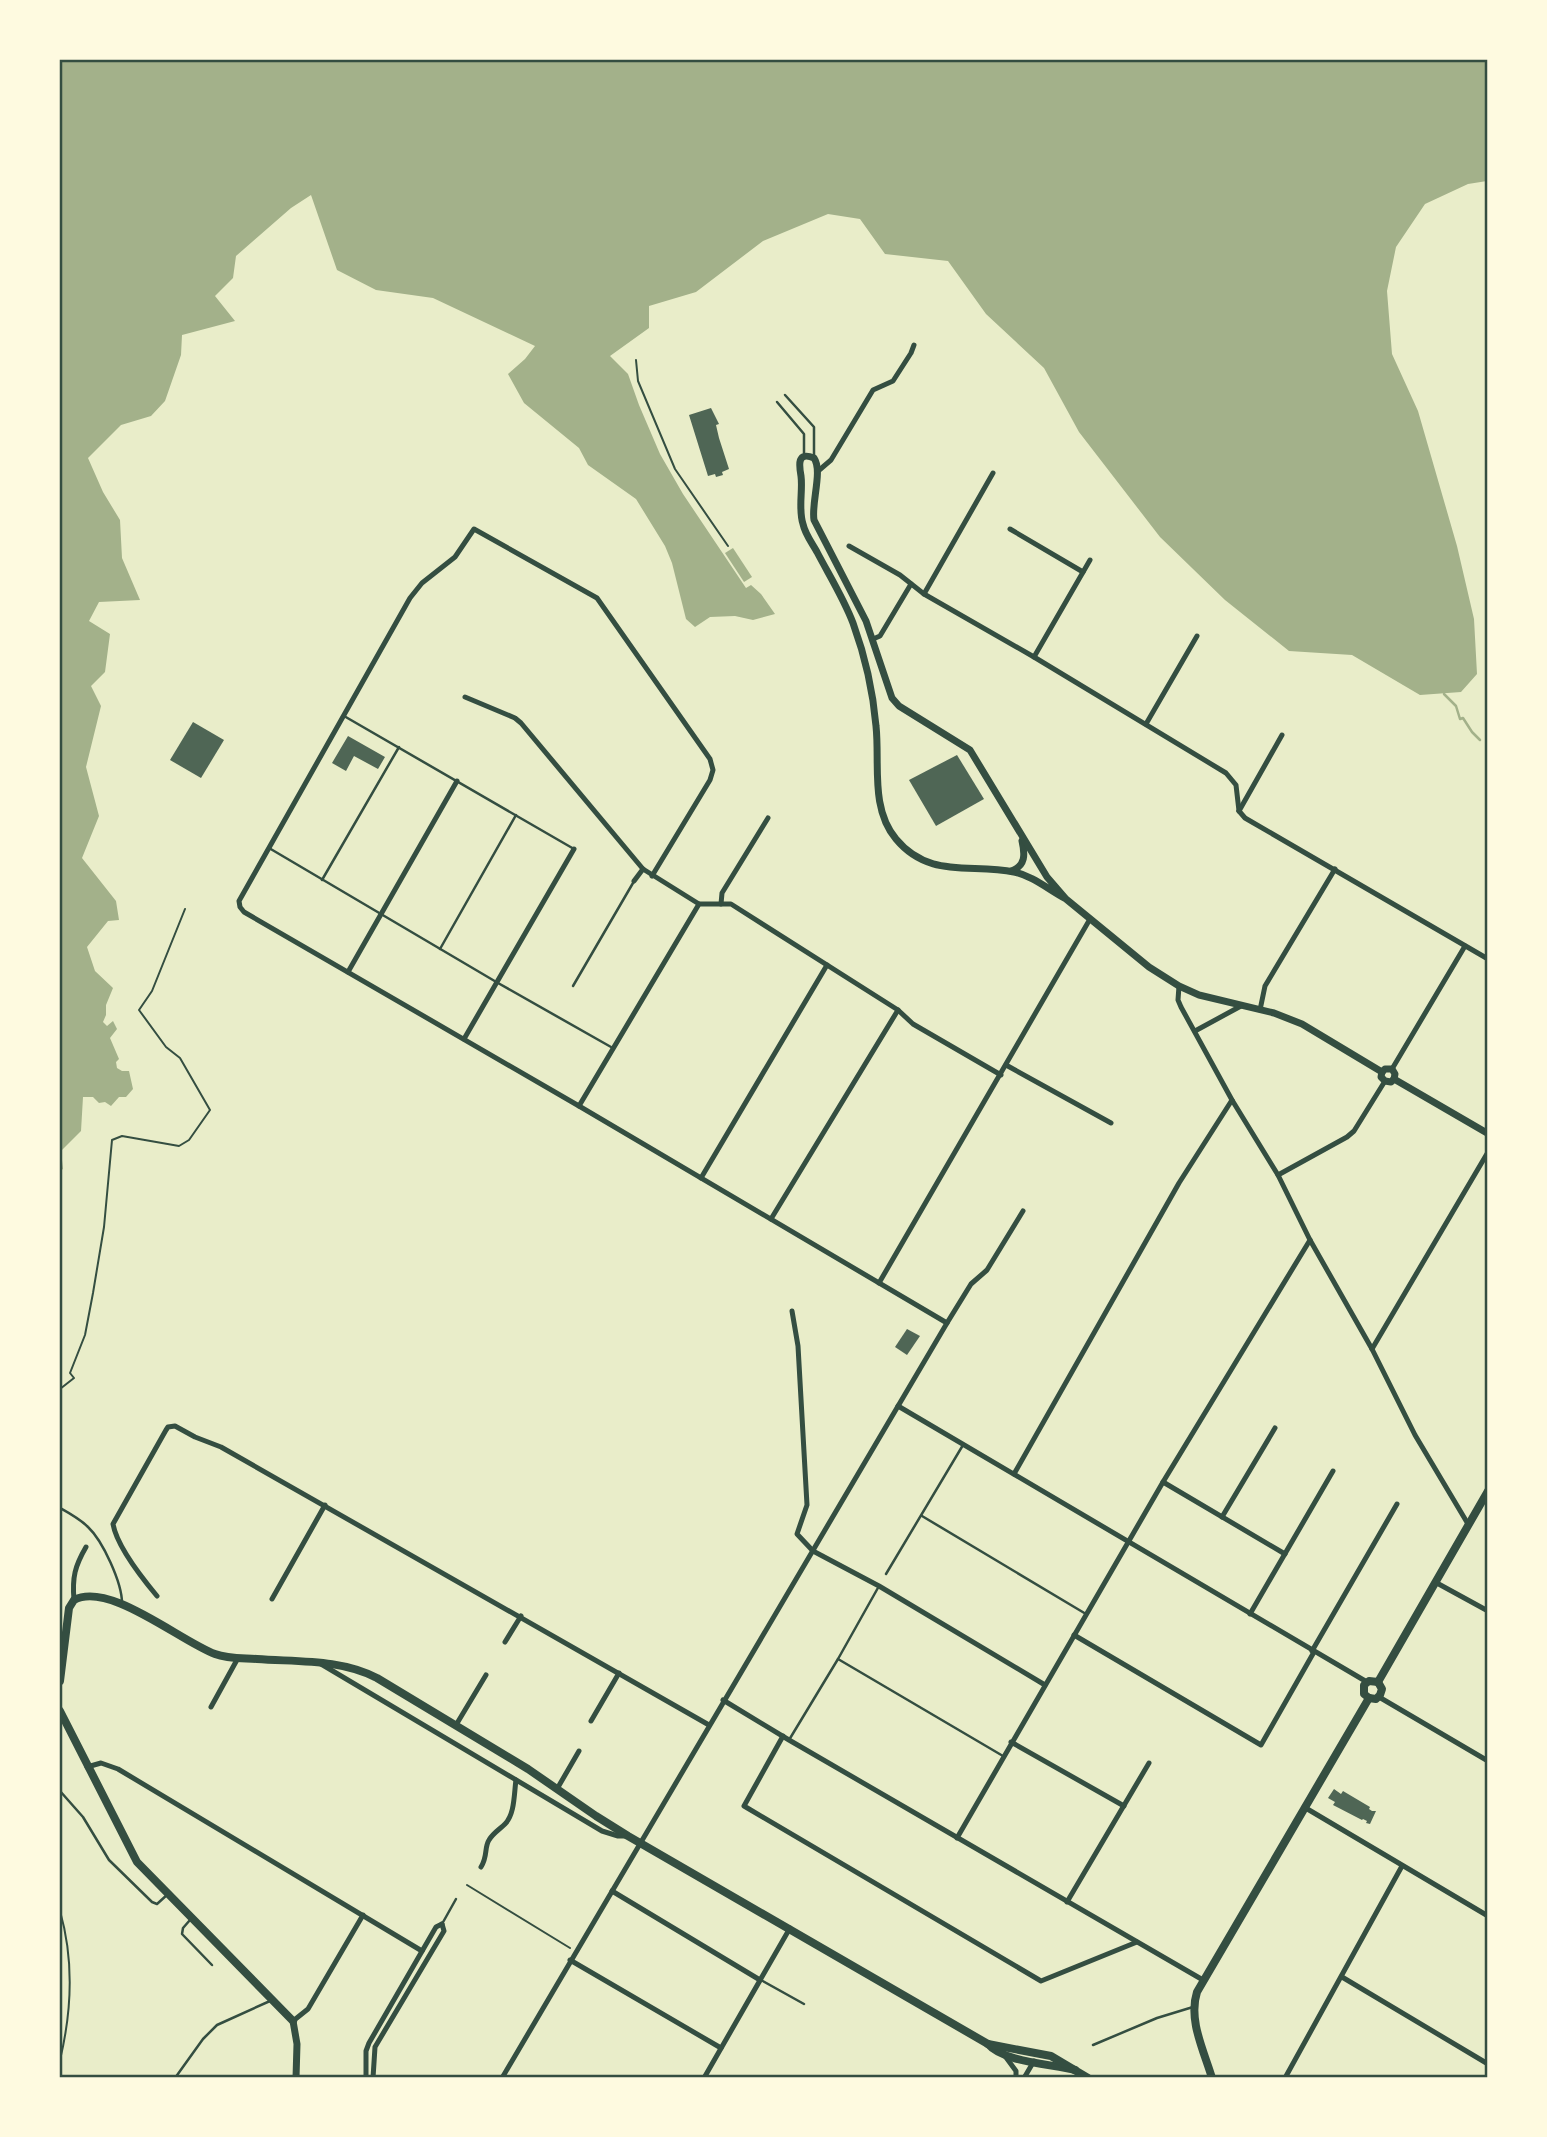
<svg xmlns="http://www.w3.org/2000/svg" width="1547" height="2137" viewBox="0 0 1547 2137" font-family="'Alegreya Sans',sans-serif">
	<rect width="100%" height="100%" fill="#e9edc9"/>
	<g fill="#a3b18a">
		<polygon points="60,60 1487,60 1487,181 1468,184 1425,204 1396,247 1387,291 1392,354 1418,411 1457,546 1474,619 1477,674 1461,692 1420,695 1352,655 1289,651 1225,600 1160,537 1079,432 1044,368 986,314 948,261 885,254 860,219 828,214 763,241 696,292 649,306 649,328 610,356 628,374 639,405 660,454 683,494 746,588 751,585 761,594 775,614 753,620 735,616 710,617 695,627 686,619 672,563 665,546 636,499 588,465 579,448 524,403 508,374 525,359 535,346 433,298 376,290 337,270 311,195 291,208 236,256 233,278 215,296 235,321 182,335 181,355 165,401 151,416 121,425 88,458 103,492 120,520 122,558 140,600 99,602 89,621 110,634 105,672 91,686 101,706 86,767 99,816 82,858 116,901 119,920 108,921 87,947 95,971 113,988 106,1005 106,1015 103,1022 107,1026 113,1021 117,1029 110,1038 119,1059 116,1062 117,1068 122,1071 129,1071 133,1089 126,1097 119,1097 111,1106 105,1102 99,1103 93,1097 83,1097 81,1131 61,1151 63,1169 60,1171"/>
		<polygon points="733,548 752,577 744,582 725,553"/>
	</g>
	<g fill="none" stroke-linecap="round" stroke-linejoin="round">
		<polyline stroke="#a3b18a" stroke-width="2.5" points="1444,694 1456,706 1460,719 1463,718 1472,732 1480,740"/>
	</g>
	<g fill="#4f6655">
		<polygon points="711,408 719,424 716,425 719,438 729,469 722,472 723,475 716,477 715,474 708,476 689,415"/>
		<polygon points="193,722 224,740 201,778 170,760"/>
		<polygon points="348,736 385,757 378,769 354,756 346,771 332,763"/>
		<polygon points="957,755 984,799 936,826 909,780"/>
		<polygon points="907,1329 920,1336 907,1355 895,1347"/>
		<polygon points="1334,1789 1341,1794 1343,1791 1370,1807 1369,1809 1372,1811 1376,1811 1370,1824 1366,1823 1367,1821 1363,1819 1362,1820 1333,1805 1335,1802 1328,1798"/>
	</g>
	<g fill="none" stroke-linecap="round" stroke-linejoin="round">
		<g stroke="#344e41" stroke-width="2">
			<polyline points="636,360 638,381 675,469 728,546"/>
			<polyline points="60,1389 74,1378 70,1373 85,1335 93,1293 104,1227 112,1140 122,1136 179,1146 189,1140 210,1110 180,1058 166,1047 139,1010 152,991 185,909"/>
			<polyline points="467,1885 570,1948"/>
			<path d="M 60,1911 C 74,1960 72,2010 60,2060"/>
		</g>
		<g stroke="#344e41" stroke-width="2.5">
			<polyline points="785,395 814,427 814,457"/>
			<polyline points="777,402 804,434 804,453"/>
			<polyline points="344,716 574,849"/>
			<polyline points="269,848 498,983 611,1047"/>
			<polyline points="322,880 399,747"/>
			<polyline points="440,949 516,815"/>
			<polyline points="573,986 633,883"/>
			<path d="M 60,1508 C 69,1513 80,1519 88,1527 C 103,1541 122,1583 122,1603"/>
			<polyline points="922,1516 1086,1614"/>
			<polyline points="886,1574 963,1445"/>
			<polyline points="838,1659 879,1586"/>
			<polyline points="789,1740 838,1659 1003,1756"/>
			<polyline points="60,1791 83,1817 109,1860 152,1902 157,1904 168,1894"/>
			<polyline points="190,1920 183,1928 182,1934 212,1965"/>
			<polyline points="442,1924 456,1899"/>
			<polyline points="761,1980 804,2004"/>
			<polyline points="1093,2045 1157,2018 1193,2007"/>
			<polyline points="175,2078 203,2039 217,2025 270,2001"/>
		</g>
		<g stroke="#344e41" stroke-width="5">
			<polyline points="817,472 831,460 873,390 893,381 911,353 914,345"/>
			<polyline points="1010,529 1083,572"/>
			<polyline points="849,546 900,575 924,594 1034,657 1226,773 1236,785 1239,811"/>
			<polyline points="924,594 993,473"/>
			<polyline points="873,639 880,636 911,584"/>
			<polyline points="1034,657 1090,560"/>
			<polyline points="465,697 515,718 521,723 643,869 699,904"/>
			<polyline points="1146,724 1197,636"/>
			<polyline points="1239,811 1245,818 1488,959"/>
			<polyline points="1239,811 1282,735"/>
			<polyline points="652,876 710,780 713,770 710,759 597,598 474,529 455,557 422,583 410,598 239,901 240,907 244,912 579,1106 947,1323"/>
			<polyline points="634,881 643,869"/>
			<polyline points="721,904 722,893 768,818"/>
			<polyline points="348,972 457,781"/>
			<polyline points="1179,986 1178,1000 1181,1007 1232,1100 1278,1175 1310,1240 1372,1349 1415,1435 1468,1524"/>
			<polyline points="1260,1010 1265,986 1335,869"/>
			<polyline points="1195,1031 1241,1006"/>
			<polyline points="464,1039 574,849"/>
			<polyline points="1006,1065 1111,1123"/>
			<polyline points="1392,1069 1465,946"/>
			<polyline points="579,1106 699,904 731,904 898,1010 913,1024 1001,1075"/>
			<polyline points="1278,1175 1347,1137 1354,1131 1385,1081"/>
			<polyline points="701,1178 827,965"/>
			<polyline points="771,1219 898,1010"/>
			<polyline points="879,1283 1090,919"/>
			<polyline points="792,1311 798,1346 807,1505 797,1534 813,1551 879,1586 1045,1685"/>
			<polyline points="1372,1349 1488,1152"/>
			<polyline points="898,1406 1367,1682"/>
			<polyline points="1014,1474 1179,1183 1232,1100"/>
			<polyline points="1163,1482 1285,1554"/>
			<polyline points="1222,1517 1275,1428"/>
			<polyline points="1435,1582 1488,1611"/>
			<path d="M 157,1596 C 142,1578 117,1547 113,1524 L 166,1430 L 168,1427 L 175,1426 L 195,1437 L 221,1447 L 709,1725"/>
			<polyline points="272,1599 325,1505"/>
			<path d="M 74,1600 C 72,1577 75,1566 86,1547"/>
			<polyline points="1250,1614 1333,1471"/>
			<polyline points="1074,1635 1261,1745 1314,1652"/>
			<polyline points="505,1642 521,1616"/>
			<polyline points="1312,1651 1397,1504"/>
			<polyline points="321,1664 602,1831 618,1836 625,1836"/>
			<polyline points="1379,1697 1488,1761"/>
			<polyline points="723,1700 789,1740 1203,1980"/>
			<polyline points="211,1707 238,1658"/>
			<polyline points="591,1721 619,1673"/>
			<polyline points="456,1725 486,1675"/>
			<polyline points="783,1736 744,1806 1041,1981 1137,1942"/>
			<polyline points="1011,1742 1124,1806"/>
			<polyline points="87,1767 101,1763 118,1769 422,1951"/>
			<polyline points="557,1789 579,1751"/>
			<polyline points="1304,1807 1488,1916"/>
			<polyline points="957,1838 1163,1482 1310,1240"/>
			<path d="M 481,1867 C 488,1856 484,1848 489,1840 C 493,1833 500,1829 505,1824 C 515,1814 514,1793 516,1780"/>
			<polyline points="612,1891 760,1980"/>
			<polyline points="1067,1902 1149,1763"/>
			<polyline points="570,1960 721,2048"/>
			<polyline points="1342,1977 1488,2064"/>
			<polyline points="293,2021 308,2009 363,1915"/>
			<polyline points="1005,2056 1016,2071 1016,2078"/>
			<polyline points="366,2078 366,2051 369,2043 436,1927 442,1924"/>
			<polyline points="373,2078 375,2047 444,1931 442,1924"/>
			<polyline points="502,2078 947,1323 971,1284 987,1270 1023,1211"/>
			<polyline points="704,2078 790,1928"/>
			<polyline points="1024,2078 1034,2061"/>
			<polyline points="1285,2078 1402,1866"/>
		</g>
		<g stroke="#344e41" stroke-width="7">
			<path d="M 1011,871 C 1026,866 1025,854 1022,841"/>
			<path d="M 1066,899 C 1049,890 1033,876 1014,872 C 971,863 929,879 896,839 C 870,808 880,763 876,726 C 873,691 865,656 853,623 C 844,599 829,575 817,552 C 812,543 805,534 803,524 C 798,509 803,491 801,476 C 799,465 797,451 814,458 C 823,471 811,503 814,520 L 866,621 L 892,698 L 899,706 L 970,750 L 1047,877 L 1066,899 L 1149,967 L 1179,986 L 1199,995 L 1274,1013 L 1302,1024 L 1382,1072"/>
			<polyline points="1382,1072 1385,1069 1392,1069 1395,1074 1394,1079"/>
			<polyline points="1382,1072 1381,1077 1385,1081 1391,1082 1394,1079"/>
			<polyline points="1394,1079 1487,1133"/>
			<polyline points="293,2021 297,2044 296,2078"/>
		</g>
		<g stroke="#344e41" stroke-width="8">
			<path d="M 60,1681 L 69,1608 L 74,1600 C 109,1581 180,1641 215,1654 C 228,1659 243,1658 257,1659 C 298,1662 341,1659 377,1678 L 528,1769 L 596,1816 L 628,1836 L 988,2044 C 1003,2062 1051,2064 1075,2070"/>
			<polyline points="1378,1682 1488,1491"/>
			<polyline points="1369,1698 1364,1694 1364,1685 1369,1681 1378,1682"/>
			<polyline points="1369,1698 1376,1699 1380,1695 1382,1689 1378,1682"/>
			<polyline points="60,1711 137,1862 293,2021"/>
			<polyline points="988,2044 1051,2056 1088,2078"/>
			<path d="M 1212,2078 C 1204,2051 1188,2020 1197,1992 L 1369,1698"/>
		</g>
	</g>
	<rect width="1547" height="2137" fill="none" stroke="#fefae0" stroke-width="122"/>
	<rect x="61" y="61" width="1425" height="2015" fill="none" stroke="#344e41" stroke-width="2.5"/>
</svg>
